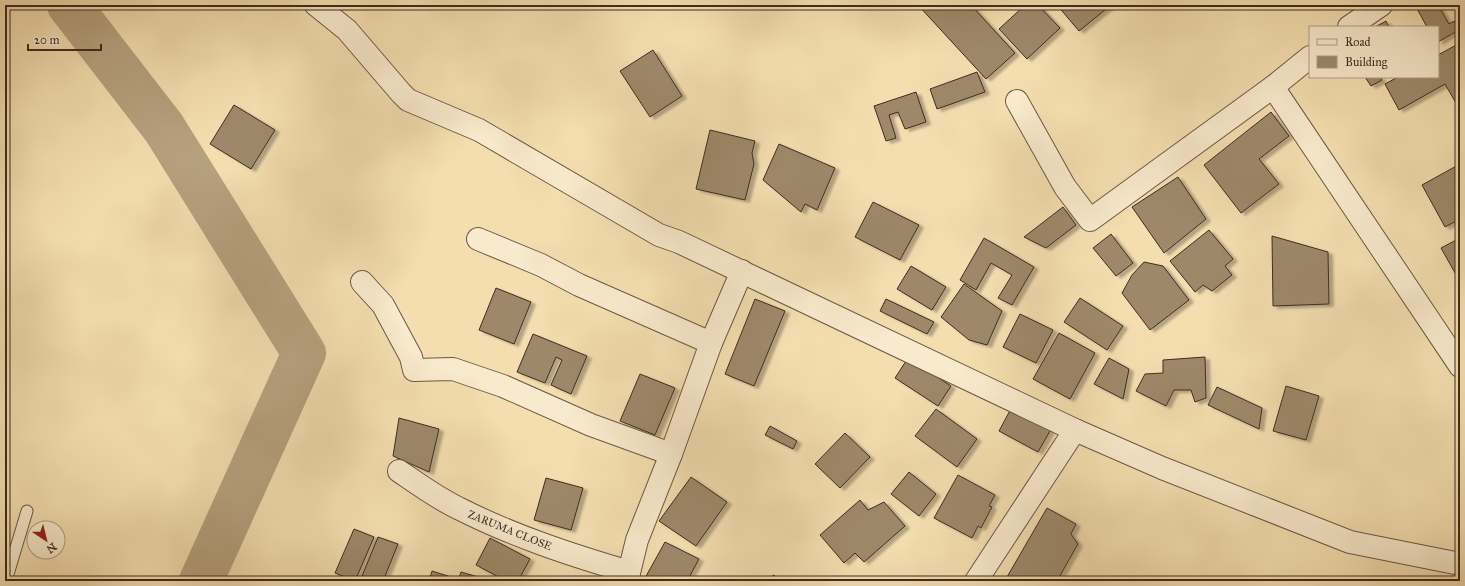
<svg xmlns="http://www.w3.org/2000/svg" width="1465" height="586" viewBox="0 0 1465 586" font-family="'IM FELL Great Primer',serif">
	<defs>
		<filter id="shadow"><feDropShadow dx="4.5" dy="2.5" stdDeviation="1" flood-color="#0004"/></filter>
	</defs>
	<rect width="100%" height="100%" fill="#f4deb0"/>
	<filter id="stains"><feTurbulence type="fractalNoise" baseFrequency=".005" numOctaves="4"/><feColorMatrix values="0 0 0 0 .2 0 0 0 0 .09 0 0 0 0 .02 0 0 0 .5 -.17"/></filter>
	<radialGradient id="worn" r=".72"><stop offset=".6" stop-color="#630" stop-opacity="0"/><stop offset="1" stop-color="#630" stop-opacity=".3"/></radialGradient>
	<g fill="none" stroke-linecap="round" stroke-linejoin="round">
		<polyline stroke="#b6a17f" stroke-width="44" points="69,5 164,128 304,353 201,581"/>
	</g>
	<g fill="#9d896b" stroke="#3e2c20" filter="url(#shadow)">
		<polygon points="918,5 971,5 1015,53 986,79"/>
		<polygon points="1025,5 1038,5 1060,28 1027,59 999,29"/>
		<polygon points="1057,5 1111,5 1079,31"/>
		<polygon points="1415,5 1438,5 1449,24 1454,21 1459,30 1438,42 1438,27 1427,27"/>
		<polygon points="1386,21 1389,27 1375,27"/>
		<polygon points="1460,43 1460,110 1445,84 1399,110 1385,84 1398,77 1438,77 1438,55"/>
		<polygon points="653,50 682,96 650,117 620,71"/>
		<polygon points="977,72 985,92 937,109 930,89"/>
		<polygon points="1365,77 1380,77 1382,80 1371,86"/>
		<polygon points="916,92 926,122 905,129 898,112 889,115 896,138 886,141 874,106"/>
		<polygon points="234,105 275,130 251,169 210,144"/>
		<polygon points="1271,112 1289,136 1259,159 1279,184 1241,213 1204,165"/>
		<polygon points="710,130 755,141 752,153 754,164 745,200 696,189"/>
		<polygon points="779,144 835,168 817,210 805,204 801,212 763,180"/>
		<polygon points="1460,164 1460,219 1445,227 1422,185"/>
		<polygon points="1178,177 1206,219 1164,253 1132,207"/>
		<polygon points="873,202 919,225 900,260 855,237"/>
		<polygon points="1063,207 1076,225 1046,248 1024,237"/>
		<polygon points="1209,230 1233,259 1225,266 1232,275 1212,291 1203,285 1195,292 1170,261"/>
		<polygon points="1111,234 1133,263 1116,276 1093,248"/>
		<polygon points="1272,236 1328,252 1329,304 1273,306"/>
		<polygon points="984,238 1034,267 1012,305 998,298 1012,275 991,263 976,290 960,280"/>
		<polygon points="1460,238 1460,280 1459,280 1441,248"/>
		<polygon points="1144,262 1163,266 1189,300 1150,330 1122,293 1132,275"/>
		<polygon points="911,266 946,287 932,310 897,289"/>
		<polygon points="964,284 1002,311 987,345 969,340 941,317"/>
		<polygon points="496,288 531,302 514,344 479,330"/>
		<polygon points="1080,298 1123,326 1107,350 1064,322"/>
		<polygon points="755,299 785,311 754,386 725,374"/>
		<polygon points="886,299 934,322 927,334 880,311"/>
		<polygon points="1020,314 1053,330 1036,363 1003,347"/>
		<polygon points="1059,333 1095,353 1070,399 1033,379"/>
		<polygon points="533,334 587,356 571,394 551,385 562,360 556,357 545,383 517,372"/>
		<polygon points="1205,357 1206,398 1195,402 1191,390 1174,390 1166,406 1136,391 1145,374 1163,373 1163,360"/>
		<polygon points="908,358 951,386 938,406 895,378"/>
		<polygon points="1109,358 1129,369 1123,399 1094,384"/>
		<polygon points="640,374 675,388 655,435 620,421"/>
		<polygon points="1286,386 1319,396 1306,440 1273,431"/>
		<polygon points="1217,387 1262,408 1259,429 1208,405"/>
		<polygon points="1014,403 1054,424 1038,452 999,431"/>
		<polygon points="936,409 977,439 957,467 915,436"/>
		<polygon points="399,418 439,429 429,472 393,456"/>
		<polygon points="770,426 797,441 793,449 765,435"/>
		<polygon points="845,433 870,457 840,488 815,464"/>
		<polygon points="909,472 936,494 919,516 891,494"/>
		<polygon points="958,475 995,495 989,506 992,507 981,528 978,526 972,538 934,518"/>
		<polygon points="691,477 727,502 696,546 659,521"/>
		<polygon points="546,478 583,488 571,530 534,520"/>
		<polygon points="860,500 868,510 884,502 905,526 864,562 855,553 844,563 820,535"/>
		<polygon points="1047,508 1076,524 1071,534 1078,544 1057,581 1013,581 1007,577"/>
		<polygon points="354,529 374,537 355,581 335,573"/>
		<polygon points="378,537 398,544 383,581 360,581"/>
		<polygon points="490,538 530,559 518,581 506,581 476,565"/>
		<polygon points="665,542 699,559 687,581 650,581 645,578"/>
		<polygon points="432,571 451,577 450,581 429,581"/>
		<polygon points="461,572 478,577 477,581 458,581"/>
		<polygon points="774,575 778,581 764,581"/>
	</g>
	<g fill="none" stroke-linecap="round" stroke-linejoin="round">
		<defs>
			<polyline id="lane" points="6,581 27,511"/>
			<g id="street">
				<polyline points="316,5 347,30 401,93 408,100 479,130 659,235 679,242 1075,430 1162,468 1350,542 1460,564"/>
				<polyline points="1349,27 1381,5"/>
				<polyline points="1273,87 1460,366"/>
				<polyline points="1017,101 1065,187 1090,220 1273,87 1310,57"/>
				<polyline points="478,239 541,265 579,285 711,343"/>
				<polyline points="362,282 383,305 411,357 414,370 453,369 503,386 591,425 671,454"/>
				<path d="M 399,471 C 418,484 437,498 458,508 C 513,536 571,555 629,572"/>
				<polyline points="627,581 637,540 671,454 711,343 742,271"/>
				<polyline points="976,581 1075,430"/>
			</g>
		</defs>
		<use href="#lane" stroke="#6c5844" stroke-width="13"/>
		<use href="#street" stroke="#6c5844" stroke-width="24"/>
		<use href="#lane" stroke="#f8eacc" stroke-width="11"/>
		<use href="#street" stroke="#f8eacc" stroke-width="22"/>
	</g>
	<g text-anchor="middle" stroke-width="3" stroke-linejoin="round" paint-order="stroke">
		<g font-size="11" fill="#3e2c20" stroke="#f8eacc">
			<text transform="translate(510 530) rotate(22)" y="4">ZARUMA CLOSE</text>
		</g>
	</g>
	<rect width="1465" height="586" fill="none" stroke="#f4deb0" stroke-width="20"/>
	<rect x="6" y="6" width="1453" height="574" fill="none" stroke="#3e2c20" stroke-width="2"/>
	<rect x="10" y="10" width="1445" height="566" fill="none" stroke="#3e2c20"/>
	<rect x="1309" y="26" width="130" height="52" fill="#f8eacc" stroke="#ae9e87"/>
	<rect x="1317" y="39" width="20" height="6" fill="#f8eacc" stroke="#ae9e87"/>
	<text x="1345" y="46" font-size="12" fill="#3e2c20">Road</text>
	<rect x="1317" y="56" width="20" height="12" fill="#9d896b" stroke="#ae9e87"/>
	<text x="1345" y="66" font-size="12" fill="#3e2c20">Building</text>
	<g transform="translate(46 540) rotate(145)"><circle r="19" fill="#f8eacc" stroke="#ae9e87"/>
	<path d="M0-3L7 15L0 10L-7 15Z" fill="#8f2418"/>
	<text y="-6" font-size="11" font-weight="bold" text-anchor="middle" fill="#3e2c20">N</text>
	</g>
	<path d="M28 44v6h73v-6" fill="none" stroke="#3e2c20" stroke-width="2"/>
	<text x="34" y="44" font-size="12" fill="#3e2c20" stroke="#f8eacc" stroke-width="3" paint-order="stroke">20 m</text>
	<rect width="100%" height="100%" filter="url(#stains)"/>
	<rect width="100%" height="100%" fill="url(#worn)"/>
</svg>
